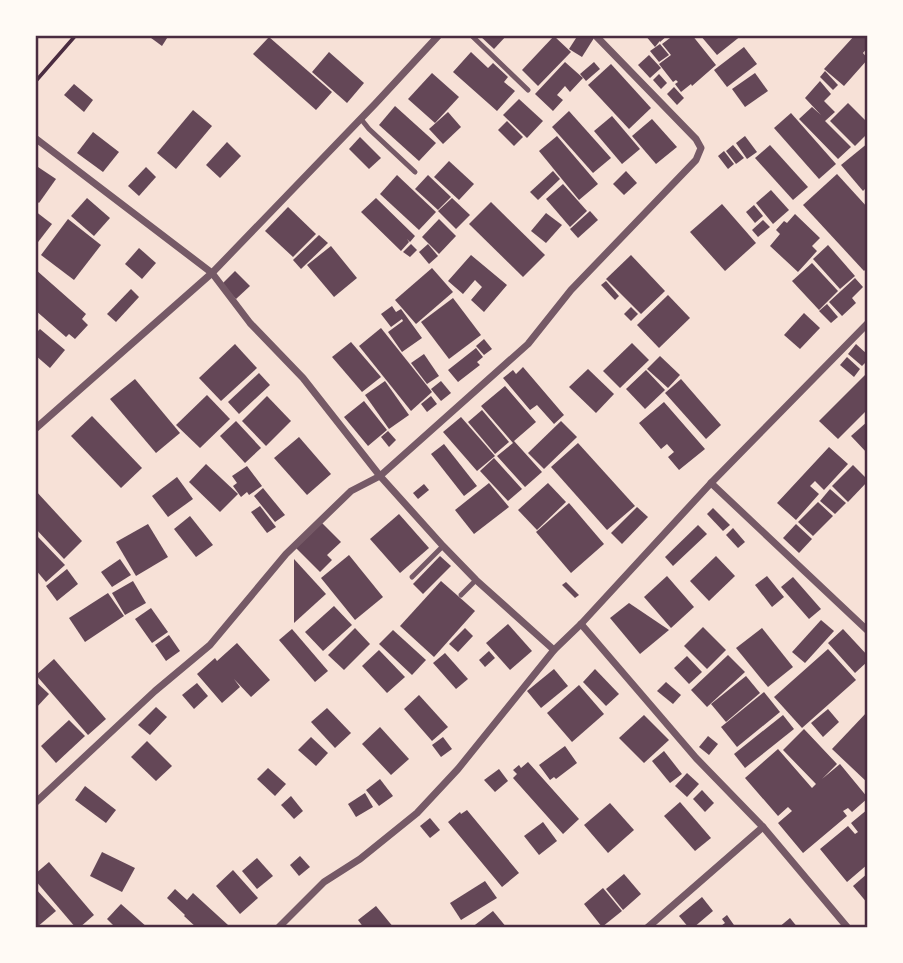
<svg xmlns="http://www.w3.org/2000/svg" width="903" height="963" viewBox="0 0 903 963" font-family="Karla,sans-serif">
	<rect width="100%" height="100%" fill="#f7e1d7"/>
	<g fill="#644757">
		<polygon points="147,35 169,35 162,46"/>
		<polygon points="479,35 507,35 494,49"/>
		<polygon points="578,35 589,35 594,38 582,57 569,49"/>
		<polygon points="645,35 668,35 660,42 659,41 659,42 655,47"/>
		<polygon points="674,35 692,35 716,65 692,86 691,84 681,92 675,84 678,82 676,80 673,82 659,64 671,55 662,44"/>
		<polygon points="700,35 742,35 717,55"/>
		<polygon points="855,35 868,35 868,47 863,53 868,59 844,86 824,69"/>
		<polygon points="554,36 571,52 538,86 522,70"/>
		<polygon points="269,37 332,92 316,110 253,54"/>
		<polygon points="660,44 669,55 659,62 650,51"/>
		<polygon points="744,47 757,64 727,87 714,70"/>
		<polygon points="329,52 364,83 347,103 312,72"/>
		<polygon points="471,52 488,68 493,63 508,77 504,82 515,91 497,111 453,72"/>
		<polygon points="649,55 661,68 650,78 638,65"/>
		<polygon points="565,62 583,78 570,92 565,86 557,95 563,100 553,111 535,94"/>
		<polygon points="594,62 600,69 586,81 580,74"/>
		<polygon points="611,64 651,108 629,129 588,85"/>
		<polygon points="825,71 838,85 833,90 820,77"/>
		<polygon points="432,73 459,97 435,123 408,99"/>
		<polygon points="755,73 768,91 745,107 732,89"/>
		<polygon points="659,74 667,83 661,89 653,80"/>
		<polygon points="820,81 831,94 824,101 835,112 825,121 851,147 838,159 799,119 812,107 821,115 805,98"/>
		<polygon points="74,84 93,100 84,112 64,95"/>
		<polygon points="674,87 684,98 677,105 667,94"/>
		<polygon points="519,99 543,121 527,138 503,115"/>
		<polygon points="848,103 868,123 868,133 855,146 830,121"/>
		<polygon points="395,106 436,143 419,161 379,125"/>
		<polygon points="193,110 212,126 176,169 157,153"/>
		<polygon points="569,111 611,158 593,173 552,127"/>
		<polygon points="448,112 461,127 443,144 429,129"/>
		<polygon points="791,113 836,164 819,179 774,128"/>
		<polygon points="612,116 640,149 622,164 594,131"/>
		<polygon points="652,119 677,147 656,164 632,136"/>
		<polygon points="507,121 523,137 514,146 498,130"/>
		<polygon points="93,132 119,152 103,172 77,153"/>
		<polygon points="557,136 598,184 579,200 539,151"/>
		<polygon points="745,136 757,152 747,159 736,143"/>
		<polygon points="360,137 381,158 369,169 349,149"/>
		<polygon points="227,142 241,156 220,178 206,165"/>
		<polygon points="868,143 868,186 863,191 841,165"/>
		<polygon points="733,145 744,158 736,164 726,151"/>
		<polygon points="770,145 808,187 793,200 755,158"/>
		<polygon points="724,151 734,164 728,169 718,156"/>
		<polygon points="449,161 474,184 459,200 434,177"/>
		<polygon points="38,167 56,179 39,203 35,200 35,172"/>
		<polygon points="146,167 156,177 139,196 128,186"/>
		<polygon points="553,171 560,179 538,200 530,192"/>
		<polygon points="626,171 637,183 624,195 613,184"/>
		<polygon points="837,174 868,208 868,267 864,271 803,205"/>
		<polygon points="397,175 436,212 419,230 380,194"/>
		<polygon points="428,175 451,197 438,210 415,189"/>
		<polygon points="563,184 587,211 570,227 546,199"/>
		<polygon points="771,190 789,210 773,224 756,203"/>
		<polygon points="87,198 110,218 94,236 71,216"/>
		<polygon points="376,198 415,236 410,242 407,239 409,242 401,251 361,212"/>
		<polygon points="452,198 470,215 456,229 438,211"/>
		<polygon points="491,202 545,255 523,277 469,224"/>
		<polygon points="722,204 756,243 725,271 690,232"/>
		<polygon points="754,205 763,216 755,223 746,212"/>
		<polygon points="288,207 316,234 293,257 265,231"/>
		<polygon points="35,211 52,224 35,246"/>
		<polygon points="590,211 598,220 578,238 570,229"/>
		<polygon points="546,213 562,225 546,243 531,231"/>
		<polygon points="795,214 820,238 812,246 817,251 798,272 770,246 780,234 776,230 784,221 787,223"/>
		<polygon points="68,219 101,245 74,280 41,255"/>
		<polygon points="439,219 456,236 439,254 422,237"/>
		<polygon points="763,220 770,227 758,237 752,230"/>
		<polygon points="319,235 328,243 301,269 293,260"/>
		<polygon points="411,244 417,250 410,257 403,252"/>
		<polygon points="428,244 438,256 429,264 419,252"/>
		<polygon points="828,245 855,276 840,289 813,259"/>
		<polygon points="331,246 357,278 334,297 307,265"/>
		<polygon points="139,248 156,263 142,279 125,264"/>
		<polygon points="471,255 507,285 484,312 471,300 482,287 475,280 463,294 448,281"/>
		<polygon points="631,255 665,291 641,314 606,279"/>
		<polygon points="812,263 838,291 819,310 792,281"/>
		<polygon points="432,268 453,292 416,324 395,300"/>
		<polygon points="35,269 86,314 82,319 88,325 75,339 69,334 66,337 35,310"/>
		<polygon points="235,271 250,286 236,299 222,284"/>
		<polygon points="855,278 863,287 852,298 856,303 842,316 829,302"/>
		<polygon points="606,281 619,296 615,300 601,285"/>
		<polygon points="131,289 139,297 116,322 107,314"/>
		<polygon points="668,295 690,318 659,348 637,325"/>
		<polygon points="453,298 481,335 449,359 421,322"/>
		<polygon points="827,304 838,317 831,323 819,311"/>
		<polygon points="392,306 396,312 401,309 422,338 402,352 388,332 403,321 402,319 391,327 381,314"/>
		<polygon points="631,307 638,314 631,321 624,314"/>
		<polygon points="804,313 820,328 800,349 784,335"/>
		<polygon points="381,328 432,392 411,411 359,346"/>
		<polygon points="40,329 65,350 50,368 35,355 35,334"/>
		<polygon points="484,339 492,349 484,355 476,346"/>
		<polygon points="351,342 381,377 362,392 332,357"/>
		<polygon points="632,343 649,360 620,388 603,371"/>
		<polygon points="235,344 257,368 221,401 199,378"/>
		<polygon points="856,344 868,355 868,360 862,366 848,354"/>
		<polygon points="476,348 483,357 477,362 480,365 458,382 448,370"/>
		<polygon points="424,354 439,376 427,384 411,363"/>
		<polygon points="660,356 680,375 668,388 647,369"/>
		<polygon points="847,357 860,369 854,377 840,365"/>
		<polygon points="523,367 564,415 554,424 537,405 530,410 503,378 513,370 516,374"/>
		<polygon points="588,369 614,394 596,413 569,387"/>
		<polygon points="646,370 665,390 645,409 626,389"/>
		<polygon points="259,373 270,385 239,414 228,402"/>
		<polygon points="866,374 868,376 868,409 838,439 819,421"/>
		<polygon points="135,379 180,433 156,453 110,399"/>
		<polygon points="681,379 721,425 706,439 665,393"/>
		<polygon points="385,381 409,415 389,429 365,395"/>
		<polygon points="441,381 451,393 441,401 431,389"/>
		<polygon points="505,386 536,422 514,441 542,472 525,487 497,456 513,443 481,406"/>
		<polygon points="207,395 230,419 200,448 176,425"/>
		<polygon points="267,396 291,421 266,446 242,421"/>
		<polygon points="431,396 437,404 427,412 421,404"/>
		<polygon points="364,401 387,430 368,446 344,417"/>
		<polygon points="664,402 705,449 679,470 668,457 674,452 667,444 661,449 639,423"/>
		<polygon points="482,410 509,442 495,454 468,422"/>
		<polygon points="92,416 142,468 121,488 71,436"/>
		<polygon points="461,417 495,456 477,471 443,432"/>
		<polygon points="236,421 261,448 245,463 220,436"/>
		<polygon points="561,421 577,437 544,469 528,453"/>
		<polygon points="868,421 868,454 851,436"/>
		<polygon points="388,431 396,440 389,447 381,437"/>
		<polygon points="299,437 331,474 307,495 274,458"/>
		<polygon points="578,443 635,506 607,530 551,467"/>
		<polygon points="444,444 477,486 464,496 431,454"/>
		<polygon points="829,447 848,464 824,490 815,481 810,486 819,494 796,520 777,503"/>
		<polygon points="494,458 522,489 508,501 480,471"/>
		<polygon points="206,464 238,494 220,512 189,482"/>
		<polygon points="853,465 868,480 868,481 848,502 832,486"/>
		<polygon points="247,466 262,486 249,495 247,492 241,497 233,486 237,483 232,476"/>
		<polygon points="177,477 193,499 168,517 152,496"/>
		<polygon points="489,483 509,507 474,534 455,510"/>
		<polygon points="548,483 566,502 537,530 518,510"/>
		<polygon points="424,484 429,490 418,499 413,493"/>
		<polygon points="263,488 285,515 275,522 254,496"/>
		<polygon points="830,489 846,503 835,514 820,501"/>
		<polygon points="35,490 82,541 64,559 35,528"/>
		<polygon points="818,502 833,516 813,536 798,522"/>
		<polygon points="569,503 604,544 571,573 536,532"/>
		<polygon points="260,506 276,527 267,533 251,512"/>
		<polygon points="637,507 648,517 622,544 611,533"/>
		<polygon points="713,508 730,525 723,531 707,514"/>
		<polygon points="399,514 429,548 400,573 370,539"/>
		<polygon points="190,516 213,545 196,557 174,529"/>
		<polygon points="322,523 341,542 327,555 332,560 320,572 296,548"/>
		<polygon points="148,524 168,557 136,576 116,542"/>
		<polygon points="796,524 812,539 799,553 783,538"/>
		<polygon points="698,525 707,534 673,566 665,557"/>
		<polygon points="733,528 745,542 738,548 726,535"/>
		<polygon points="38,537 65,565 46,582 35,569 35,540"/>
		<polygon points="349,555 383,597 355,620 321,578"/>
		<polygon points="440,556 451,566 423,594 413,584"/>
		<polygon points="716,556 735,576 709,601 690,581"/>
		<polygon points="120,559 131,575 112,587 101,572"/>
		<polygon points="294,559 326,594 294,623"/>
		<polygon points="67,569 78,584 57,601 46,586"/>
		<polygon points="667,576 694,607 671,628 644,597"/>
		<polygon points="767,576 784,597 772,607 755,585"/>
		<polygon points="793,577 821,609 809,619 781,587"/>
		<polygon points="133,581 146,603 125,615 112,593"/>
		<polygon points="441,581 475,611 434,657 400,626"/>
		<polygon points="566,582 579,595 575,598 562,585"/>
		<polygon points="108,593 124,616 85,642 69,618"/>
		<polygon points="629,603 669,630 640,654 610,618"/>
		<polygon points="334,606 352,625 323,651 305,632"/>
		<polygon points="151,608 168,632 152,643 135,619"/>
		<polygon points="821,620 834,631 805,663 792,652"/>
		<polygon points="508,624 532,651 510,670 486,643"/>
		<polygon points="703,627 726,650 707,669 684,646"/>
		<polygon points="355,628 370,644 344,670 328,655"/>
		<polygon points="465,628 473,636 458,652 449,644"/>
		<polygon points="762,628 793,667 768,687 736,648"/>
		<polygon points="292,629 328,671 315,682 279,640"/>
		<polygon points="843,629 868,656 868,661 855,673 828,643"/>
		<polygon points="393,630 426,660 412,675 379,644"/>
		<polygon points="169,635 180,651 166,661 155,645"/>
		<polygon points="237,643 270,680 251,697 234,679 240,687 222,703 197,674 215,658 217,661"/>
		<polygon points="828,649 856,680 802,728 774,697"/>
		<polygon points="379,650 405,677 387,693 362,666"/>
		<polygon points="489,651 495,658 485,667 479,660"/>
		<polygon points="445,653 468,679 456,689 433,663"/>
		<polygon points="728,655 745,672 707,707 691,690"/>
		<polygon points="687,656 702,672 689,684 674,668"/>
		<polygon points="54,659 106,719 88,735 36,675"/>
		<polygon points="554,669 568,686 541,708 527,691"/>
		<polygon points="595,669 619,694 606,706 583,682"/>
		<polygon points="746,676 760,693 726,722 711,704"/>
		<polygon points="35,681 49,694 35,709"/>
		<polygon points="666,682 681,695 673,704 657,691"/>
		<polygon points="197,683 208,696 194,709 182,695"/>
		<polygon points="579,685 604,714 572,742 547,713"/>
		<polygon points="764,692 780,712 737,747 721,727"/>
		<polygon points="419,695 448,727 432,741 404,709"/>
		<polygon points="156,707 167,717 150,735 138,725"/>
		<polygon points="327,708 351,733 335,748 311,722"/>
		<polygon points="828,709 839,722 823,737 811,723"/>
		<polygon points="868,711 868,783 832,749"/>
		<polygon points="644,715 669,740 644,763 619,738"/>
		<polygon points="783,715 794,729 745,768 734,754"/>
		<polygon points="69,720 85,736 56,763 41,746"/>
		<polygon points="380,727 409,759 391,775 362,744"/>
		<polygon points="804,729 837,764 822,779 840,764 868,798 852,812 848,808 843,811 847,816 803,853 778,823 792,811 788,807 778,816 745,778 778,749 812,788 816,784 783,750"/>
		<polygon points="708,736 718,744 709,755 699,747"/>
		<polygon points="311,737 328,753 316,766 298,750"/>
		<polygon points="443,737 452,749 441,757 432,745"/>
		<polygon points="147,741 172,766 156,781 131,757"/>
		<polygon points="565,746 577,763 556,779 554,777 550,780 539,765"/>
		<polygon points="664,751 682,774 670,783 652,761"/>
		<polygon points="528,762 579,819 563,834 513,778 517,774 513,770 519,765 521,768"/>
		<polygon points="268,768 286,784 275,796 257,779"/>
		<polygon points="499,769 508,781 495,792 484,780"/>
		<polygon points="687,773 699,784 687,797 675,786"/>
		<polygon points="380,779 393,796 379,806 366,790"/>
		<polygon points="85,786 116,810 106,823 75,800"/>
		<polygon points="702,790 714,803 705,812 693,799"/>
		<polygon points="365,793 373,807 356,817 348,804"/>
		<polygon points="291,796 303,811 294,819 281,805"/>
		<polygon points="680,802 711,838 695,851 664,816"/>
		<polygon points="610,803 634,830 608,853 584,825"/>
		<polygon points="868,809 868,864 847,882 820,849 848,826 855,834 858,832 851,823"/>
		<polygon points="467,810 519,873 502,887 448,822 460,812 461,814"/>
		<polygon points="430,818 440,830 430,838 420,826"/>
		<polygon points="543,822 557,841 539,855 524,836"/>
		<polygon points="102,852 135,868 122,892 90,876"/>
		<polygon points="300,856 310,867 299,876 290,865"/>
		<polygon points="257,858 273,876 257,889 242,871"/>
		<polygon points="49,862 94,915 79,928 76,928 35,880 35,874"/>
		<polygon points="233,870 258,898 240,914 216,886"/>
		<polygon points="868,873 868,904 853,886"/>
		<polygon points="624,874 641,894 623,910 606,889"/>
		<polygon points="485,881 497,898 461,920 450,903"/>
		<polygon points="35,888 56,911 36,928 35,928"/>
		<polygon points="603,888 622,911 602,927 584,904"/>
		<polygon points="175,889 187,900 193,893 228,925 226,928 197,928 184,916 185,915 167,898"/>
		<polygon points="702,897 713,911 693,928 689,928 679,916"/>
		<polygon points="121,904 148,928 116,928 107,919"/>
		<polygon points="376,906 394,928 364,928 358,920"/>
		<polygon points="493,911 507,928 471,928"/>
		<polygon points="727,915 736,928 718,928 725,923 722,919"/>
		<polygon points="790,918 798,928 778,928"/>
	</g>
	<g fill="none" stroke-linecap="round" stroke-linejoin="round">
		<polyline stroke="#4a2c40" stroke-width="3.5" points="35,82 76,35"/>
		<g stroke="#755966" stroke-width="5">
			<polyline points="471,35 528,90"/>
			<polyline points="361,119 369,129 415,172"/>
			<polyline points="412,577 443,546"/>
			<polyline points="461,595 476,580"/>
		</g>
		<g stroke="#755966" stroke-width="7">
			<polyline points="35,138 212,273 250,323 303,378 380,476 443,546 476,580 554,650"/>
			<polyline points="35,429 212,273 375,104 439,35"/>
			<polyline points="711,483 868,631"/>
			<polyline points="581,624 696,758 763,827 848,928"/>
			<polyline points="35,803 155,691 210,645 286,554 351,491 380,476 528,344 571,290 696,160 701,148 696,139 595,35"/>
			<polyline points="278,928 324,882 360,859 417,813 458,769 554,650 581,624 711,483 868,323"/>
			<polyline points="647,928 763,827"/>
		</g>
	</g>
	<rect width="903" height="963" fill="none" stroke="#fffaf5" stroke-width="74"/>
	<rect x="37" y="37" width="829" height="889" fill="none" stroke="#4a2c40" stroke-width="2.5"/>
</svg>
